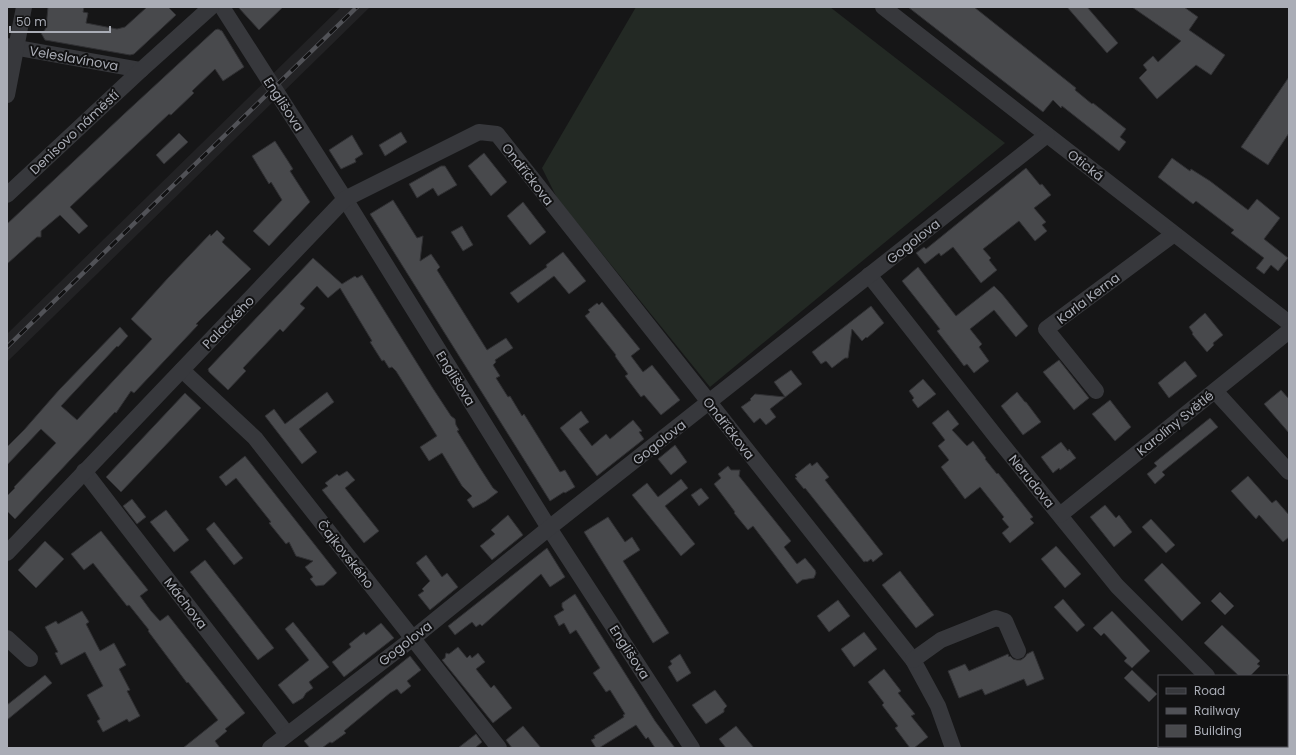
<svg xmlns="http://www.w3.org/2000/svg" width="1296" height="755" viewBox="0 0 1296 755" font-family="Poppins,sans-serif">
	<rect width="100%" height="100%" fill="#161617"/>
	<polygon fill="#222224" points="341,7 370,7 7,362 7,334"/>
	<polygon fill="#232924" points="636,7 830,7 1005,143 710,387 557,198 542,168"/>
	<g fill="#48494c" stroke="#303033">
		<polygon points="48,7 84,7 83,12 88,13 86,23 117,29 125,27 147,7 168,7 176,15 134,54 130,55 45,40 41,33 44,31 46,28"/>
		<polygon points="238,7 283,7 259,30"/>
		<polygon points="908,7 974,7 1076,88 1075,90 1092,104 1093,103 1126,129 1120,137 1126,142 1119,151 1062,106 1061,108 1053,100 1043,112"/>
		<polygon points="1067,7 1087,7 1118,43 1107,53"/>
		<polygon points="1132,7 1184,7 1198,17 1189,30 1225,55 1211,75 1196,65 1157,99 1139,78 1147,70 1143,65 1153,56 1158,62 1181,41"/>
		<polygon points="218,29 222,31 244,67 223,81 215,69 192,91 194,93 171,115 169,114 70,207 88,226 79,234 60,215 41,231 41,237 37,237 7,264 7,224 123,115 215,30"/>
		<polygon points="1289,77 1289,133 1268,165 1241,147"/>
		<polygon points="401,132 407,142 385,156 379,145"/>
		<polygon points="179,133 188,142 164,164 156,155"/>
		<polygon points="352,135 363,154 355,159 356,162 341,169 329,150"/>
		<polygon points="275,141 288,161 293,169 290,171 310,202 269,246 253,231 282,200 271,182 269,184 252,156"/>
		<polygon points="484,153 507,182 491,196 468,166"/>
		<polygon points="1172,158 1190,171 1191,169 1210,181 1248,210 1257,199 1280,218 1264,239 1288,258 1278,271 1271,265 1264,274 1256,268 1264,258 1231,233 1234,230 1196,201 1193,204 1158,177"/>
		<polygon points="441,166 445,166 457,185 438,196 433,188 417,198 409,184"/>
		<polygon points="1026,168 1040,185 1042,184 1051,195 1034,208 1046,222 1042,225 1047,231 1035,241 1019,221 983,249 991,258 989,260 997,270 981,283 953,247 941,256 939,253 925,264 916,253 924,247 926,249"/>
		<polygon points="393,200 417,238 423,236 420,261 431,254 440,267 437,270 487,350 506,338 513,348 495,360 496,362 493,365 500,376 496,378 508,397 510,396 522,416 524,414 560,472 565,470 575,487 565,493 564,492 550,501 370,214"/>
		<polygon points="523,202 546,232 530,245 507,216"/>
		<polygon points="462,226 473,245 463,251 451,232"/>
		<polygon points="217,230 225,238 222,242 251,269 196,324 198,325 134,393 131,391 116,413 115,412 15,519 7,511 7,496 15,488 14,487 56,443 41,429 7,465 7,447 24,430 59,390 120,327 128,336 118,347 117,346 61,406 77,420 152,339 131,319 168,278 210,234 211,236"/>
		<polygon points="563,252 586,281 569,294 554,276 518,303 510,293 547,267 546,265"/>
		<polygon points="313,258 342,284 355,276 357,278 362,275 432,387 451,416 455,419 456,425 459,430 457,431 480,468 493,488 498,492 486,501 473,508 467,500 472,496 462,486 442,453 429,461 420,447 437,436 396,371 392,367 389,368 384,360 382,361 370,342 372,341 340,288 328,298 317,286 300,304 305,308 283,332 280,329 243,368 246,371 228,390 209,372 208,369"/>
		<polygon points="918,267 956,316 994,286 1002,294 1028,326 1016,337 994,310 970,329 982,344 979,347 989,361 974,373 967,364 964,366 958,358 937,331 940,329 902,281"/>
		<polygon points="602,302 640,349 631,356 643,372 652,365 680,400 661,415 644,395 641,397 625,376 628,374 615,356 616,355 585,316 590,312 588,310 597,303 599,305"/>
		<polygon points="871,306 884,323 867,338 866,337 862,341 852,329 848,358 845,358 832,368 826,361 821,364 812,352"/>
		<polygon points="1205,313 1223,335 1213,343 1214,345 1207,352 1192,334 1193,333 1189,327"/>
		<polygon points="1059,360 1089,398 1074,410 1043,372"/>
		<polygon points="1185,361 1197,376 1169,398 1158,383"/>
		<polygon points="791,370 802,384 770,409 776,417 766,425 760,418 754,423 741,407 751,400 750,399 755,394 785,397 774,382"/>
		<polygon points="923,379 936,394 918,408 912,400 914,398 909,391"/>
		<polygon points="1281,390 1289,399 1289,433 1264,404"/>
		<polygon points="327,392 334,402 299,429 317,452 302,464 265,416 274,409 285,424"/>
		<polygon points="1017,392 1025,402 1026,402 1041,422 1023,435 1001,406"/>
		<polygon points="185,393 201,408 121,492 106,477"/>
		<polygon points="1110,400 1131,427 1115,441 1092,414"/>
		<polygon points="948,410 959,424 952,430 967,446 973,441 986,458 985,459 997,474 998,473 1033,517 1030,519 1034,523 1010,543 1002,533 1009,527 1002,519 1004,517 980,487 965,499 941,467 949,460 938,446 945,440 932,423"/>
		<polygon points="581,411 589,422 579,429 592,446 606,434 610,439 633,420 642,431 639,432 644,439 597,476 560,428"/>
		<polygon points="1210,418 1218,427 1162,472 1165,475 1155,484 1147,474 1157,466 1154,463"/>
		<polygon points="1061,442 1068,451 1069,449 1076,458 1060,470 1059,468 1053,473 1041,457"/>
		<polygon points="675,445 687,462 671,475 658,459"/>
		<polygon points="245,456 337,573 324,585 316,586 310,579 313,577 305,567 313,561 296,556 289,542 286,544 269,523 271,522 236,478 226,486 219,477"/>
		<polygon points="817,462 829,477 825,480 883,554 873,562 871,559 867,562 866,561 864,562 805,488 804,489 795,478 797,477 795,475 810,463 812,466"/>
		<polygon points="728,466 731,470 740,470 739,476 791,541 784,547 797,564 805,558 815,570 816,573 814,578 802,580 797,584 753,526 748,530 734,513 735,512 714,484 721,478 718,474"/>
		<polygon points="347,471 355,480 345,488 379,531 364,543 322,490 328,486 325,483 337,474 339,476"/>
		<polygon points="1248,476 1272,503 1276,500 1289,515 1289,537 1283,542 1259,515 1256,519 1231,491"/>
		<polygon points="681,479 688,488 665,506 695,544 681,556 632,495 647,483 658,497"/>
		<polygon points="701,488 709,498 699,506 691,495"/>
		<polygon points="132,499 146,517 137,524 123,506"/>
		<polygon points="1105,505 1116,518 1119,515 1132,532 1114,547 1090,517"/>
		<polygon points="166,510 189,540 174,552 150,522"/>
		<polygon points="508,515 523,535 492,560 480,546 495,534 491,530"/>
		<polygon points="608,517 625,542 632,537 640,550 623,561 669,633 653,643 584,532"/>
		<polygon points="1151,519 1175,545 1166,553 1142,527"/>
		<polygon points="214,522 243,558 234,565 206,529"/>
		<polygon points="101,531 148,590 140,596 151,611 160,621 168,615 245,713 225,729 227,731 215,741 220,748 183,748 218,720 188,682 187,683 148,631 149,630 129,605 127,606 93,563 84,570 71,554"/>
		<polygon points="45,541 64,559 36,588 18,570"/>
		<polygon points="1056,546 1081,574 1065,588 1041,559"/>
		<polygon points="547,548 565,577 550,587 541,574 482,626 480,624 476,627 472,622 455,635 448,626"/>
		<polygon points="426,555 442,577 447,573 458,587 430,610 418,595 424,591 422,589 430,581 416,563"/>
		<polygon points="205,560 274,648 258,660 190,572"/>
		<polygon points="1162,563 1201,603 1182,621 1144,580"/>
		<polygon points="900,571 934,615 916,628 882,585"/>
		<polygon points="1220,592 1234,606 1225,615 1211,601"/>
		<polygon points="575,594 655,721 675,748 655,748 648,737 646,739 636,725 599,748 596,748 591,740 595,738 594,736 624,717 623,715 625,714 610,690 606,692 593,673 600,668 576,630 570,634 564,623 559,626 554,616 564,610 562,607 562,603"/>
		<polygon points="1063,599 1085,625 1077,632 1054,607"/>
		<polygon points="838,600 850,616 829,632 817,616"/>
		<polygon points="82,611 89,622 86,624 100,651 114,643 126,665 119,669 130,690 127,691 140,716 129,722 127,719 103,732 97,721 100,719 87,695 103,686 85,652 61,665 55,653 58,652 45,627 56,621 58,624"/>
		<polygon points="1112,611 1150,651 1132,668 1124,661 1127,658 1104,633 1101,636 1093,628"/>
		<polygon points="293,622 329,667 309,682 313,688 306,693 303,698 293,704 278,685 309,660 285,629"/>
		<polygon points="381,623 394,638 344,677 332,662 351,647 349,644 364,632 366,635"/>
		<polygon points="1222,625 1260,661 1257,664 1260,666 1250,676 1239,676 1204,643"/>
		<polygon points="864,632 877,649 854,667 841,649"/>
		<polygon points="458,647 467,658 470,655 472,658 478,653 485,662 476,669 491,688 494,685 512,708 493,723 442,660 445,658 446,653 449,654"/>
		<polygon points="1033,651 1044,679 1027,686 1024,679 985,695 982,689 959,698 948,671 965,664 969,671 1008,654 1009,657 1010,656 1013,659 1017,660 1021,660 1025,657 1027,654"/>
		<polygon points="680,654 691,673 677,682 668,667 672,664 670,661"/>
		<polygon points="410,656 421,670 407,681 411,686 401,694 397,689 390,693 344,731 346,733 332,743 330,742 322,748 310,748 304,741"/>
		<polygon points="884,669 901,691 898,693 915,714 911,716 928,737 914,748 910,748 895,728 898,726 882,705 884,703 868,682"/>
		<polygon points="1132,670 1157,694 1149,702 1124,678"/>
		<polygon points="45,675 52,683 7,720 7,705"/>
		<polygon points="715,690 727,706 724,709 724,712 706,724 692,705"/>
		<polygon points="523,726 541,748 512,748 506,740"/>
		<polygon points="736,726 754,748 726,748 719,739"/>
		<polygon points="476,734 482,742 475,748 458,748"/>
	</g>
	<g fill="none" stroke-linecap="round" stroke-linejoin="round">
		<g stroke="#37383c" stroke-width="16">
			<polyline points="222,7 345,199 549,528 692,748"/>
			<polyline points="883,7 1289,323"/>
			<polyline points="7,46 141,70"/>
			<polyline points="7,95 24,7"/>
			<polyline points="7,195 141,70 211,7"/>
			<polyline points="869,275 997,438 1117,586 1207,676"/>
			<polyline points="182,370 255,438 499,748"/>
			<polyline points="1096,391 1046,329 1174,234"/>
			<polyline points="1215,391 1289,472"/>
			<polyline points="84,471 287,734"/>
			<polyline points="1060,515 1289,331"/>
			<polyline points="7,553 345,199 479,132 497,134 913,660 938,706 953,748"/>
			<polyline points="7,638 30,659"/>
			<polyline points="913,660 941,640 996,618 1005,621 1018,651"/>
			<polyline points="1287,746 1289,747"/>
			<polyline points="270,748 412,639 549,528 1047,135"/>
		</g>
		<defs>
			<polyline id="rail" points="7,347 357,7"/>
		</defs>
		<use href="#rail" stroke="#515257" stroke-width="4.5"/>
		<use href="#rail" stroke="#111112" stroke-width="3" stroke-dasharray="9" stroke-linecap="butt"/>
	</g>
	<g text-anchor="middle" stroke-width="4" stroke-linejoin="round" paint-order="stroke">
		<g font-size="13" fill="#aaadb6" stroke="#111112">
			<text transform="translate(74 58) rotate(10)" y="5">Veleslavínova</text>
			<text transform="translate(284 104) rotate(57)" y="5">Englišova</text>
			<text transform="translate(74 132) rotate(-43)" y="5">Denisovo náměstí</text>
			<text transform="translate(1086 165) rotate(38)" y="5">Otická</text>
			<text transform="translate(528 174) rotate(52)" y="5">Ondříčkova</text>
			<text transform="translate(913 241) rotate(-38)" y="5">Gogolova</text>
			<text transform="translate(1088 298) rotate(-37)" y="5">Karla Kerna</text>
			<text transform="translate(228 322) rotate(-46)" y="5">Palackého</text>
			<text transform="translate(456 378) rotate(58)" y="5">Englišova</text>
			<text transform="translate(1175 423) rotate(-39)" y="5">Karolíny Světlé</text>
			<text transform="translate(729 428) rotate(52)" y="5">Ondříčkova</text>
			<text transform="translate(659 442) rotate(-38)" y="5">Gogolova</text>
			<text transform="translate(1032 481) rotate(51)" y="5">Nerudova</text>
			<text transform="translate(346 554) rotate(52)" y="5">Čajkovského</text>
			<text transform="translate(186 603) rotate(52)" y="5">Máchova</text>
			<text transform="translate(405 643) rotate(-38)" y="5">Gogolova</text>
			<text transform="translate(630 652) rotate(57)" y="5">Englišova</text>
		</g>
	</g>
	<rect width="1296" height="755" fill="none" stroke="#aaadb6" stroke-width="16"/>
	<rect x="1158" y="675" width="130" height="72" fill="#111112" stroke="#4e4f54"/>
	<rect x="1166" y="688" width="20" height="6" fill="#37383c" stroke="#4e4f54"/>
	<text x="1194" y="695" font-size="12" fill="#aaadb6">Road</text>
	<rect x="1166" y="708" width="20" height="6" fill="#515257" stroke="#4e4f54"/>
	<text x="1194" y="715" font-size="12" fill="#aaadb6">Railway</text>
	<rect x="1166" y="725" width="20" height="12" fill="#48494c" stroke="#4e4f54"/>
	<text x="1194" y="735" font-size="12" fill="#aaadb6">Building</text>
	<path d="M10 26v6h100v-6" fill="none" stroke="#aaadb6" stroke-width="2"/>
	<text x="16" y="26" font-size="12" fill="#aaadb6" stroke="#111112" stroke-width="3" paint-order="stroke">50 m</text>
</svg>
